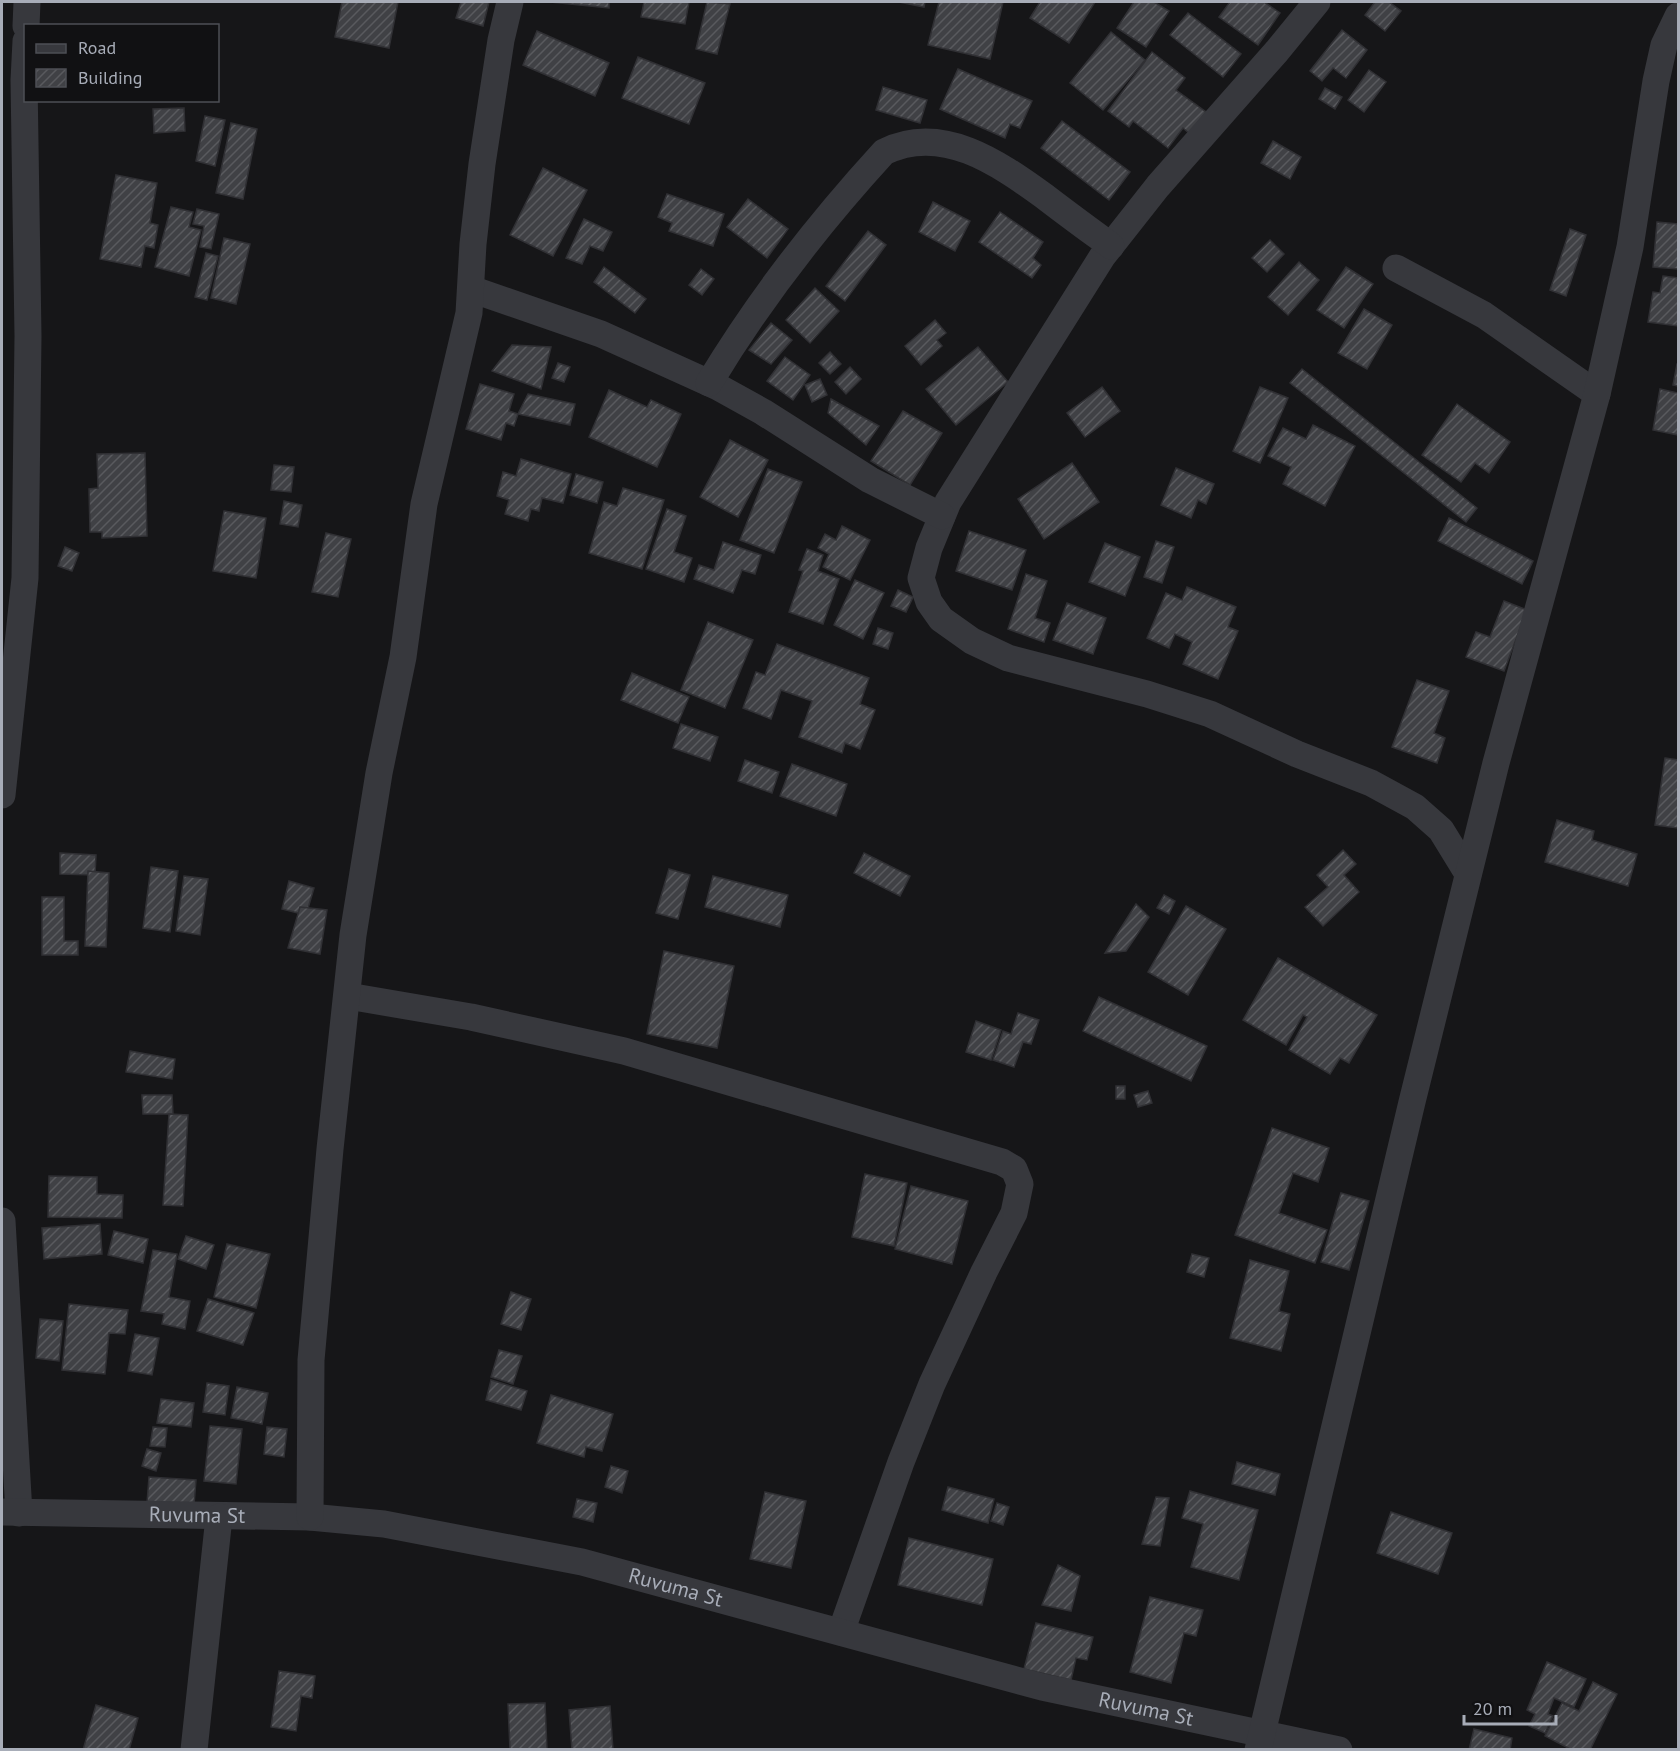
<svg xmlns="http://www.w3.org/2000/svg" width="1680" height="1751" viewBox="0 0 1680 1751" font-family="'PT Sans',sans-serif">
	<defs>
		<pattern id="building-hatch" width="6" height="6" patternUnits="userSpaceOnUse" patternTransform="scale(1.5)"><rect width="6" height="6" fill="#404145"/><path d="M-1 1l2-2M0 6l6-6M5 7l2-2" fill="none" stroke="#595a5e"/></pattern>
	</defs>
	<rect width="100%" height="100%" fill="#161618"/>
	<g fill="url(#building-hatch)" stroke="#303034" stroke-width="1.5">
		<polygon points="342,2 398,2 389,48 335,37"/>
		<polygon points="461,2 489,2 483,26 456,18"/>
		<polygon points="550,2 609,2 609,8"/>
		<polygon points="644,2 689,2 685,24 641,17"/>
		<polygon points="707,2 730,4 717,54 696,49"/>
		<polygon points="899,2 925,2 924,7"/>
		<polygon points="939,2 1003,2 990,59 928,45"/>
		<polygon points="1040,2 1095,2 1069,43 1030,18"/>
		<polygon points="1134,2 1154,2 1169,11 1146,47 1117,28"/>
		<polygon points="1230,2 1264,2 1280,13 1258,45 1219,17"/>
		<polygon points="1375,2 1389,2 1401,11 1385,31 1365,15"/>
		<polygon points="1188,13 1241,54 1223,77 1170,35"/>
		<polygon points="1342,30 1367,50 1346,78 1333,68 1322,81 1310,71"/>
		<polygon points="537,31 609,63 595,96 523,65"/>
		<polygon points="1111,32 1145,60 1103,110 1070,83"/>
		<polygon points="1152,52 1185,78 1176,90 1206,112 1190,134 1183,128 1168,148 1133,121 1129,127 1108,111"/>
		<polygon points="638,57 705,83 689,124 622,98"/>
		<polygon points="958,69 1032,101 1020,128 1010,124 1005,138 940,109"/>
		<polygon points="1369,70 1386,82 1364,112 1348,100"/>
		<polygon points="883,87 927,100 920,123 876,110"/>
		<polygon points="1325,88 1342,97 1335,109 1319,99"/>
		<polygon points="184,108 185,131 154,133 153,109"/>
		<polygon points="205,116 225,120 215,166 196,161"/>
		<polygon points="1062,121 1130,172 1109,200 1041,148"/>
		<polygon points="231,123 257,129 243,199 216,193"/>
		<polygon points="1273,141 1301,157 1290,179 1261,163"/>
		<polygon points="543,168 587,190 553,256 510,235"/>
		<polygon points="116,175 157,183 150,223 158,225 154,248 145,246 141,267 100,259"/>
		<polygon points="667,194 724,214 713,246 669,231 672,223 658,217"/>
		<polygon points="748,199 788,229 767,258 727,227"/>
		<polygon points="933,202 970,221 955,251 919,232"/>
		<polygon points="171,207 193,212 189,227 201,230 189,276 155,267"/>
		<polygon points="197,209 219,214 211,249 200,247 204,226 193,224"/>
		<polygon points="1000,212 1043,242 1033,258 1041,265 1032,278 979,242"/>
		<polygon points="584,219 612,232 603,251 590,246 582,264 566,258"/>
		<polygon points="1657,222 1678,224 1678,269 1653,267"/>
		<polygon points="1570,229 1586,235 1566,296 1550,290"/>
		<polygon points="868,231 886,245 845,301 826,286"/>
		<polygon points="224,238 250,244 236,304 211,298"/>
		<polygon points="1270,240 1284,254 1267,272 1252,258"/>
		<polygon points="206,253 218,256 207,300 195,297"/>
		<polygon points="1299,262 1319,280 1288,315 1268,297"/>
		<polygon points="604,267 646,299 635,313 594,282"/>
		<polygon points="1346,267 1373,284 1344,328 1317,310"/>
		<polygon points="701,269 714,279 702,295 689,285"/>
		<polygon points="1663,276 1678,278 1678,326 1648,322 1653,292 1660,293"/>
		<polygon points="815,288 839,311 810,343 786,320"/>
		<polygon points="1364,309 1392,325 1367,369 1338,353"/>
		<polygon points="935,320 946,333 937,340 942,346 921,365 905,346"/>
		<polygon points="771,323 792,340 771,364 749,350"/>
		<polygon points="512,345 551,347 541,389 492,371"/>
		<polygon points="978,347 1008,382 956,425 926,389"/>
		<polygon points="830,352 841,364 830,374 819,363"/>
		<polygon points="785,357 810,375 793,400 767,381"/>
		<polygon points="558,363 570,367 564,382 552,378"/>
		<polygon points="1677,364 1678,364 1678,386 1673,385"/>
		<polygon points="850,367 861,379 846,394 835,382"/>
		<polygon points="1302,369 1477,508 1466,522 1290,383"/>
		<polygon points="820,379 827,395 812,402 805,385"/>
		<polygon points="480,384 514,394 509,411 518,414 514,426 506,423 501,440 466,429"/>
		<polygon points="1102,387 1120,411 1085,437 1067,413"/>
		<polygon points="1260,387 1288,398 1260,463 1233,451"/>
		<polygon points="1660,389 1678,393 1678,435 1653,430"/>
		<polygon points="609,390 647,407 651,400 681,414 657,467 589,437"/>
		<polygon points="528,394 575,404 570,425 518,414"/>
		<polygon points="831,399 879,426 866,445 828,413"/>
		<polygon points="1457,404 1510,442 1489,473 1475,463 1461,482 1422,455"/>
		<polygon points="903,411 942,433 910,485 871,461"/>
		<polygon points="1313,425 1355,446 1325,506 1283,484 1291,467 1268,456 1283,428 1306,439"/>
		<polygon points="730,440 768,460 738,517 700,497"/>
		<polygon points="145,453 147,536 102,538 102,532 90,532 89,489 98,488 97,454"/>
		<polygon points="521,459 571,474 563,503 542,498 539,511 531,509 528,521 505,514 509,500 497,496 503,472 516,476"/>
		<polygon points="1072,463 1099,502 1044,539 1018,499"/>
		<polygon points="274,465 294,467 291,492 271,490"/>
		<polygon points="1176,468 1214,484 1206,504 1198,500 1191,518 1161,505"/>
		<polygon points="768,469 802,482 774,553 740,540"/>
		<polygon points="576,474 603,482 597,503 570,495"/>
		<polygon points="623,488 664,500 642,569 589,553 604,502 617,506"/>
		<polygon points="284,501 302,505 298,527 280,524"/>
		<polygon points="667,509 686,516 674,552 692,558 684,582 646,569"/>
		<polygon points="224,511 266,518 256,578 213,571"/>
		<polygon points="1449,518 1533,561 1522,584 1438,541"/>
		<polygon points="842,526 870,540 850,580 823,567 829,554 818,548 825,534 836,540"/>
		<polygon points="969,531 1026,550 1012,590 956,571"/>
		<polygon points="326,533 351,539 338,597 312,592"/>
		<polygon points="1156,541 1174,547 1162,583 1144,577"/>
		<polygon points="723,542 761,555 755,574 742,570 733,593 694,579 699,565 714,570"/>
		<polygon points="1105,543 1140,557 1125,596 1089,582"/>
		<polygon points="65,547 79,553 72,571 58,566"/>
		<polygon points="807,549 823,555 818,571 839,579 823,624 789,612 803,571 799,570"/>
		<polygon points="1026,574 1047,581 1035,618 1050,623 1044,642 1008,629"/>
		<polygon points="855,580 884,593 863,639 834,625"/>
		<polygon points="1187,587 1236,607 1228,627 1238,631 1218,679 1183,664 1192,642 1175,634 1169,648 1147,638 1166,593 1182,600"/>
		<polygon points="898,590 913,597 906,612 891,606"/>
		<polygon points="1504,601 1527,610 1504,671 1466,657 1476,632 1490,637"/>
		<polygon points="1067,603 1106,618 1093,654 1053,640"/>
		<polygon points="708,622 753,640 725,708 681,690"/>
		<polygon points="878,628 893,633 888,649 873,644"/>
		<polygon points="777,644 869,678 860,704 875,710 860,749 845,743 842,753 799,737 812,701 781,690 771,719 743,708 756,672 765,675"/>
		<polygon points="632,673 689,697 678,723 621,700"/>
		<polygon points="1417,680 1449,691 1434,733 1445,738 1437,763 1392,747"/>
		<polygon points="681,724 718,737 710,761 673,748"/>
		<polygon points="1665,758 1678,760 1678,828 1655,825"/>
		<polygon points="745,760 779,772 772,793 738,781"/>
		<polygon points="792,764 847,784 836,816 780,796"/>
		<polygon points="1557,820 1594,831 1592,840 1637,854 1628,886 1545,862"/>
		<polygon points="1343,850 1356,864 1344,875 1359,892 1323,926 1305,907 1328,887 1317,875"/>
		<polygon points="60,853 96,855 95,875 60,874"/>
		<polygon points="864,853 910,876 900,896 854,873"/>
		<polygon points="151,867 178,871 170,932 143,928"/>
		<polygon points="669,869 690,875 678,919 656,913"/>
		<polygon points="88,871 109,873 106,947 85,946"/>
		<polygon points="184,876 208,879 200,935 176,931"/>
		<polygon points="713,876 788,895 780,927 705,907"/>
		<polygon points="289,881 314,888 306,915 282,909"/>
		<polygon points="1164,895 1175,901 1169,914 1157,908"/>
		<polygon points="42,897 64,897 64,941 78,941 78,955 42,955"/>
		<polygon points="1136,904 1149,917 1126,951 1105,953"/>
		<polygon points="1186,906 1226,929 1188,995 1148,972"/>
		<polygon points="300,907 327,910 320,954 288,948"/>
		<polygon points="664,951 734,966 717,1048 647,1034"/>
		<polygon points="1278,958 1377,1015 1349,1063 1340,1058 1330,1074 1289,1050 1307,1017 1303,1015 1286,1045 1243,1020"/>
		<polygon points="1099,997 1207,1046 1191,1081 1083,1031"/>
		<polygon points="1018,1013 1039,1020 1031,1044 1023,1042 1014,1067 993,1060 1003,1031 1011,1034"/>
		<polygon points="976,1021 1001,1030 991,1060 966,1052"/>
		<polygon points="130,1051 175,1059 172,1079 126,1072"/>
		<rect x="1116" y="1086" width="9" height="13"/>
		<polygon points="1148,1091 1152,1103 1138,1107 1134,1095"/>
		<polygon points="142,1095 172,1095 173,1114 143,1114"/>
		<polygon points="169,1114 188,1115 183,1206 163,1205"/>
		<polygon points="1272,1128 1329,1148 1318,1182 1293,1173 1279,1213 1327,1230 1315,1263 1235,1235"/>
		<polygon points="865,1174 907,1183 894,1246 852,1237"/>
		<polygon points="49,1176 97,1177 97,1194 123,1195 122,1218 48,1217"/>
		<polygon points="911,1186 968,1201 952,1264 895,1249"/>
		<polygon points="1341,1193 1369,1201 1349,1270 1321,1262"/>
		<polygon points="100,1224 102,1254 44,1259 42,1228"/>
		<polygon points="114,1231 148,1239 143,1263 108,1255"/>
		<polygon points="186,1236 214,1245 206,1269 178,1259"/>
		<polygon points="227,1244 270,1254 256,1308 214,1297"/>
		<polygon points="153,1250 177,1254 169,1297 190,1301 185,1329 162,1324 164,1314 141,1311"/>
		<polygon points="1192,1254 1209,1258 1204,1277 1187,1272"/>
		<polygon points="1250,1260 1289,1271 1279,1311 1290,1314 1281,1351 1230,1338"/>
		<polygon points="511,1292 531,1299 521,1330 501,1324"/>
		<polygon points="208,1299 254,1313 243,1345 197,1331"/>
		<polygon points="69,1304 128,1310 125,1334 109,1333 105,1374 62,1370"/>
		<polygon points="40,1319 63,1321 59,1361 36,1358"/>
		<polygon points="135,1334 159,1338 152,1375 128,1371"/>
		<polygon points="499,1350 522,1356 513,1384 491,1377"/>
		<polygon points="491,1380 527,1391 521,1410 486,1400"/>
		<polygon points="207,1383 229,1386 225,1415 203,1412"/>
		<polygon points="237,1387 268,1393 262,1424 231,1418"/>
		<polygon points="551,1395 613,1414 602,1451 586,1447 584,1457 537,1443"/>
		<polygon points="161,1399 194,1403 191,1427 157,1423"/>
		<polygon points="210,1426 242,1429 236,1484 204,1481"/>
		<polygon points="153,1427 167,1428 165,1447 150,1446"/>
		<polygon points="267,1427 287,1429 284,1457 264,1454"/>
		<polygon points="147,1449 161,1453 156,1471 142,1466"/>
		<polygon points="1237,1462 1280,1474 1275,1495 1232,1484"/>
		<polygon points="611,1466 628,1471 622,1493 605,1487"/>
		<polygon points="149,1477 196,1480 194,1505 147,1503"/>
		<polygon points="948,1487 994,1499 988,1523 942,1510"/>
		<polygon points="1190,1491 1258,1510 1239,1580 1191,1567 1203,1524 1182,1518"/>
		<polygon points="765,1492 806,1501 791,1568 750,1559"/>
		<polygon points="1156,1497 1169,1498 1160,1546 1142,1544"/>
		<polygon points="577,1499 597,1503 593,1522 573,1517"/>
		<polygon points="997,1503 1009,1507 1003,1525 991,1521"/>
		<polygon points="1391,1512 1452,1533 1438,1574 1377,1553"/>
		<polygon points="909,1538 993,1559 982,1605 898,1585"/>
		<polygon points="1058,1565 1080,1576 1071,1611 1042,1605"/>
		<polygon points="1150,1597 1203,1610 1196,1636 1184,1633 1171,1683 1130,1672"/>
		<polygon points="1036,1623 1093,1637 1087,1660 1076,1658 1071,1680 1024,1669"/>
		<polygon points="1547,1662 1586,1679 1574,1707 1554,1698 1548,1714 1553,1716 1545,1733 1529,1726 1535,1714 1527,1710"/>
		<polygon points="279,1671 315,1676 312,1698 301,1696 296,1731 271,1727"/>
		<polygon points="1593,1682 1617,1694 1590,1750 1572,1750 1545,1736 1562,1703 1579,1711"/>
		<polygon points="545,1703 547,1750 510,1750 508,1704"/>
		<polygon points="96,1705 138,1718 129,1750 83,1750"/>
		<polygon points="610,1706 613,1750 572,1750 569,1710"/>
		<polygon points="1474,1729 1512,1738 1510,1750 1469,1750"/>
	</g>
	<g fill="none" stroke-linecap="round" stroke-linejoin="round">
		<g stroke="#37383d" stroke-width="27">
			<polyline points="1317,2 1277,51 1158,186 1102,257 948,502 929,548 921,578 929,602 941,619 972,641 1008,658 1147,694 1210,714 1297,754 1371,783 1415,807 1441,830 1468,874"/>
			<polyline points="26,26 27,2"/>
			<polyline points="1396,268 1484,315 1597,394"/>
			<polyline points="471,289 601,334 718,387 763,412 870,480 942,516"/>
			<path d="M 709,383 C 759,300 819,223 884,152 C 942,123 998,163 1044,196 C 1066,213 1088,229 1111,246"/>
			<polyline points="2,795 25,578 28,336 24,80 26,41"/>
			<polyline points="348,996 471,1017 624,1051 1002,1162 1014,1169 1020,1184 1014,1213 984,1272 932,1384 901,1462 841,1632"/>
			<polyline points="2,1221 19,1513"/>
			<path id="s1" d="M 2,1512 L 310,1517 L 384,1524 L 582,1562 L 1042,1687 L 1339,1750"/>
			<polyline points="310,1517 311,1360 330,1149 353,935 379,773 403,657 424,504 469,313 473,244 482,164 501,40 510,2"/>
			<polyline points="194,1750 219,1517"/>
			<polyline points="1258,1750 1412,1102 1496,763 1597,394 1630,247 1656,81 1664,45 1678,16"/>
		</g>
	</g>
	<g text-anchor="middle" stroke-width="4.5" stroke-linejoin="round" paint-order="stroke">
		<g font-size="21" fill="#a8adb8" stroke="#111113">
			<text dy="7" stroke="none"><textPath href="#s1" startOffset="195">Ruvuma St</textPath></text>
			<text dy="7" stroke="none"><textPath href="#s1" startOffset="681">Ruvuma St</textPath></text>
			<text dy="7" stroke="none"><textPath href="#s1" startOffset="1167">Ruvuma St</textPath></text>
		</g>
	</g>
	<rect width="1680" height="1751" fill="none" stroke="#a8adb8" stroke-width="6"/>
	<rect x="24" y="24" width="195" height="78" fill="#111113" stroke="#4d4f55" stroke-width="1.5"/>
	<rect x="36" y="44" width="30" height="9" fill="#37383d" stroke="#4d4f55" stroke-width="1.5"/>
	<text x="78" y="54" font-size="18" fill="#a8adb8">Road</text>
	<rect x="36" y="69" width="30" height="18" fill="url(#building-hatch)" stroke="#4d4f55" stroke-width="1.5"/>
	<text x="78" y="84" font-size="18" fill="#a8adb8">Building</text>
	<path d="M1464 1715v9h92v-9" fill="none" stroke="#a8adb8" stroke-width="3"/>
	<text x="1473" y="1715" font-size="18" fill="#a8adb8" stroke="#111113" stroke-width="4.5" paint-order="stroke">20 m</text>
</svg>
